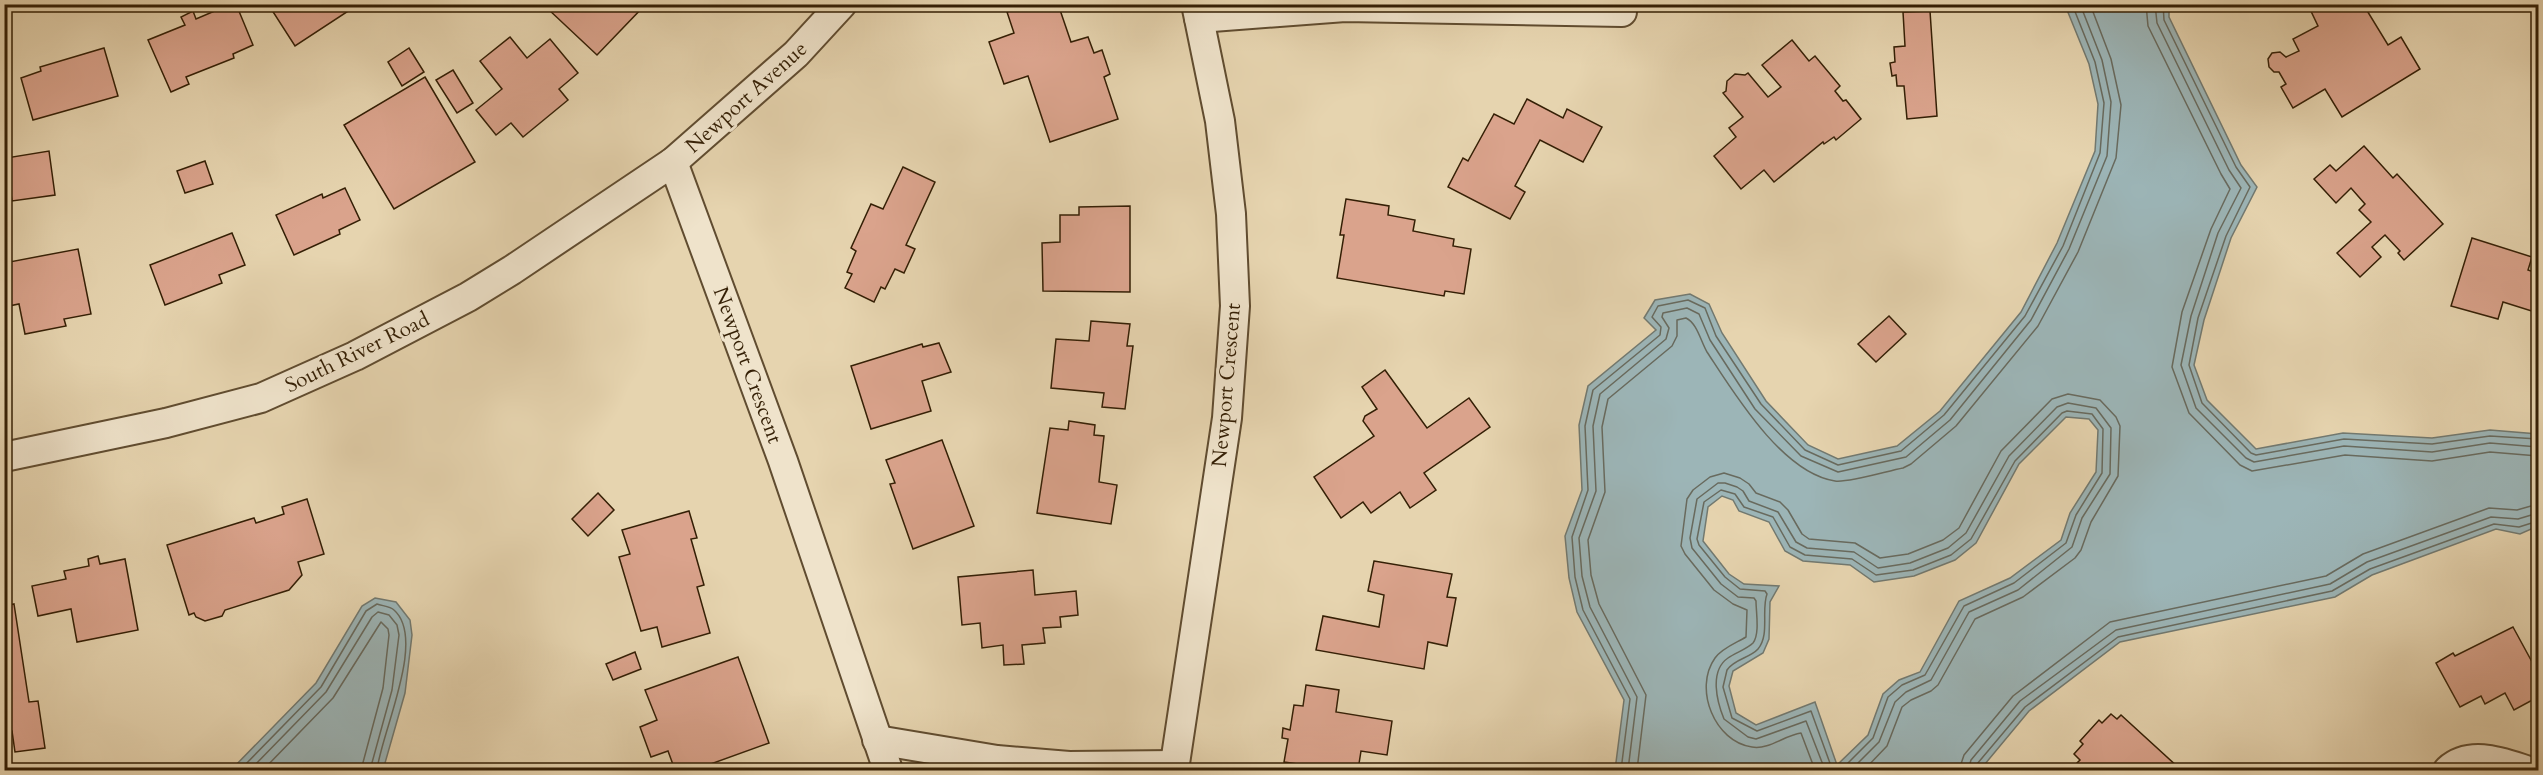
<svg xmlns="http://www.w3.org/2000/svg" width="2543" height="775" viewBox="0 0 2543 775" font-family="Cardo,serif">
	<rect width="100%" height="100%" fill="#e6d4af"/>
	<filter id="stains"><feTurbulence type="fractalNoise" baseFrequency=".00333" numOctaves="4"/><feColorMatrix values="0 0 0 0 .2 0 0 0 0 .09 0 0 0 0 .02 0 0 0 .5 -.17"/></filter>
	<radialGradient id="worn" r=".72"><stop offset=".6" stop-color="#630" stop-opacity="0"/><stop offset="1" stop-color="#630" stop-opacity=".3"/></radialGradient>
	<g fill="#9cb5b7" stroke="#727970" stroke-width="1.5" fill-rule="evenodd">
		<path d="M 2065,5 L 2169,5 L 2169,17 L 2241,165 L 2257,187 L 2231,238 L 2204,320 L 2194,365 L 2207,400 L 2256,449 L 2343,433 L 2432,438 L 2490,430 L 2538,434 L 2538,526 L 2520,534 L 2496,529 L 2372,575 L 2335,597 L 2120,642 L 2029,711 L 1980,770 L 1615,770 L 1624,700 L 1577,612 L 1569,578 L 1565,536 L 1582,490 L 1579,425 L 1588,386 L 1656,330 L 1644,318 L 1655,300 L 1690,294 L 1709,304 L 1722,333 L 1766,401 L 1808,445 L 1838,459 L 1897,446 L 1940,411 L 2021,312 L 2057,243 L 2095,151 L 2098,104 L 2089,64 ZM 2066,417 L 2089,419 L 2098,430 L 2096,472 L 2070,513 L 2061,540 L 2010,578 L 1959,601 L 1920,672 L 1899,680 L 1883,694 L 1868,735 L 1837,765 L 1815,702 L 1756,725 L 1736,713 L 1729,686 L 1733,671 L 1763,653 L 1769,639 L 1770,602 L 1779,586 L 1744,584 L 1729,574 L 1703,541 L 1708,507 L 1722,496 L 1733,500 L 1739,511 L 1769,522 L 1785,551 L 1803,561 L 1850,565 L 1874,582 L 1914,576 L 1955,560 L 1976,543 L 2019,464 Z"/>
		<polygon points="375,598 396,602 410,620 412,635 405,693 383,770 231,770 316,683 362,606"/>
	</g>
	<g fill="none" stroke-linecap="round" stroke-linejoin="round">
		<g stroke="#686a5e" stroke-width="1.5">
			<polyline points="2146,4 2148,26 2221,174 2230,189 2211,229 2182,312 2172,367 2189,413 2240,465 2252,471 2345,455 2432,461 2490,452 2538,456"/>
			<polyline points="2155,4 2157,23 2229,170 2241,188 2218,233 2191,316 2181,365 2196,408 2246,458 2254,462 2344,446 2432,452 2490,443 2538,447"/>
			<polyline points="2163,4 2164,20 2236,167 2250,187 2226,236 2198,318 2189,365 2202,403 2251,453 2256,455 2344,439 2432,444 2490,436 2538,439"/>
			<path d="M 2067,411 L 2092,414 L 2103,429 L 2102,473 L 2076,515 L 2066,543 L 2014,583 L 1964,606 L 1925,675 L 1902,685 L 1888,697 L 1873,738 L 1843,768 L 1837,770 L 1831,766 L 1811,711 L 1757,731 L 1732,718 L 1723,687 L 1727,670 C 1734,659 1750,658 1758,649 C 1770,635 1761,610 1767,594 L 1765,591 L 1740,589 L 1725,577 L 1699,545 L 1697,539 L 1704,502 L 1721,490 L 1735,494 L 1744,507 L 1773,517 L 1790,547 L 1805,555 L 1852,559 L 1876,575 L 1913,570 L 1951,555 L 1971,539 L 2015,461 L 2062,413 Z"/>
			<path d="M 240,770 L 321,687 L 366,611 L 377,604 C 382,606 390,606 394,610 C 427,639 381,733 377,770"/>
			<polyline points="250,770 326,692 372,617 378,612 389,615 397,625 399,635 392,690 370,770"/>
			<polyline points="263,770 333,698 381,622 388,629 389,635 383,688 361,770"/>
			<polyline points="1621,770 1630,699 1583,610 1575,577 1572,537 1588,490 1585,426 1593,390 1660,335 1661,327 1652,317 1658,306 1688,300 1705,308 1716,336 1761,404 1805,450 1838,465 1901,451 1944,415 2025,316 2063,246 2100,153 2104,103 2095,62 2072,4"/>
			<polyline points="1628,770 1637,697 1590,607 1582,576 1579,538 1596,491 1593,426 1600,394 1666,339 1669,328 1662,317 1663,313 1687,308 1699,314 1710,340 1755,409 1801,456 1838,472 1906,457 1950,420 2031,320 2069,249 2107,156 2111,102 2102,60 2080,4"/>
			<path d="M 1637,770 L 1646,695 L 1599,604 L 1591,575 L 1588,540 L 1605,492 L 1602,427 L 1608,399 L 1672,346 L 1677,336 L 1677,320 L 1686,318 C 1697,323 1701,342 1707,352 C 1734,393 1782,473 1835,481 C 1849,483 1887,471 1903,468 L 1911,464 L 1956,426 L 2038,326 L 2078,252 L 2116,158 L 2121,105 L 2111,59 L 2090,4"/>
			<path d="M 1815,770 L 1801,733 C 1785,735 1769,750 1752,747 C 1715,742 1693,689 1715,658 C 1722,648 1736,643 1746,637 L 1747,610 L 1733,604 L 1714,590 L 1685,554 L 1681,546 L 1687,499 L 1693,490 L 1710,477 L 1724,473 L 1740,478 L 1749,484 L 1756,493 L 1780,502 L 1788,510 L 1802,534 L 1809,539 L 1855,543 L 1880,558 L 1908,554 L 1943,540 L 1959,528 L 2001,451 L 2052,399 L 2068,394 L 2100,400 L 2116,417 L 2120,426 L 2118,476 L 2091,522 L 2081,550 L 2075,558 L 2023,597 L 1975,619 L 1938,685 L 1931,691 L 1911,700 L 1902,707 L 1887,746 L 1864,770"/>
			<path d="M 1825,770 L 1806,721 L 1756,739 L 1748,737 L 1724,719 C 1717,702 1709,671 1728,658 C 1735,653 1747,649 1753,643 C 1760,634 1756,612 1756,601 L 1754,598 L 1738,597 L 1721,584 L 1692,548 L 1690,538 L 1697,499 L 1718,483 L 1725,483 L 1737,487 L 1743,491 L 1749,501 L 1778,512 L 1796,542 L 1807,548 L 1854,552 L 1878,568 L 1910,563 L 1948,548 L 1966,533 L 2009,456 L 2057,407 L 2068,403 L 2096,408 L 2111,428 L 2110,474 L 2082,518 L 2072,547 L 2018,590 L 1969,612 L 1931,680 L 1906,692 L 1895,702 L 1879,742 L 1851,770"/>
			<polyline points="1959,770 1964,755 2013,696 2110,622 2326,576 2363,554 2489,508 2517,510 2538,504"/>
			<polyline points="1968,770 1971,760 2020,701 2116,630 2330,584 2367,562 2491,517 2518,519 2538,513"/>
			<polyline points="1976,770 1977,764 2025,707 2118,637 2332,591 2370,569 2494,524 2519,527 2538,521"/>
		</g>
	</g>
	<g fill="#daa38c" stroke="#341f05" stroke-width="1.5">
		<polygon points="231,4 236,4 253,45 233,54 234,58 186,77 189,84 171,92 148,40 185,25 181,17 193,11 196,19"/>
		<polygon points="268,4 359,4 295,46"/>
		<polygon points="552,4 643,4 644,6 597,55 548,9"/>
		<polygon points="1028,4 1058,4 1071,42 1088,37 1094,53 1102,50 1110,74 1104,77 1118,119 1050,142 1028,76 1004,84 989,42 1014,33 1007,12"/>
		<polygon points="2363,4 2388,45 2401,37 2420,69 2342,117 2325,89 2293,108 2281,87 2286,84 2279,72 2274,72 2269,67 2268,59 2272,53 2280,52 2286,57 2299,51 2293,39 2318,26 2308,5"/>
		<polygon points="1930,11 1937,116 1907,119 1904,86 1897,86 1896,75 1892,76 1890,63 1895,62 1894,47 1905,46 1903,12"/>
		<polygon points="510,37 527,58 550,39 578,73 559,89 568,100 523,137 511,123 496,135 476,110 502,89 480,61"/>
		<polygon points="1792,40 1809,61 1815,56 1840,86 1835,91 1843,101 1846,100 1861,119 1836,140 1834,137 1824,144 1823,142 1774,182 1764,170 1741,189 1714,156 1736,137 1729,128 1743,117 1723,93 1726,91 1727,81 1735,74 1745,75 1748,73 1768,97 1781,87 1762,65"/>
		<polygon points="104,48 118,96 33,120 21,78 41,71 40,67"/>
		<polygon points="409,48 424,72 402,86 388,62"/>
		<polygon points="453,70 473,103 457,113 436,80"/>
		<polygon points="425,77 475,162 394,209 344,125"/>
		<polygon points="1527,99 1563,118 1567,109 1602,127 1583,162 1540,140 1515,186 1525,192 1510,219 1448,187 1463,158 1468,161 1494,114 1514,124"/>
		<polygon points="2364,146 2393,178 2397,174 2443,224 2404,260 2398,253 2400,251 2385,235 2372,247 2381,257 2360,277 2337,253 2371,222 2359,210 2365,204 2351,188 2336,203 2314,179 2330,165 2336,171"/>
		<polygon points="49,151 55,195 12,201 6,158"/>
		<polygon points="205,161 213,184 185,193 177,171"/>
		<polygon points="903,167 935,182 906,245 915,249 904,273 895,269 885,289 881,287 874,302 845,288 852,274 847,272 856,251 851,248 871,204 883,209"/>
		<polygon points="345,188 360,220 339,230 340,234 294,255 276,215 322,194 323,198"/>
		<polygon points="1346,199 1389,206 1388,215 1415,220 1413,231 1454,239 1453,246 1471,249 1464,294 1445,291 1444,296 1337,278 1344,235 1340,235"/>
		<polygon points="1130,206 1130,292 1043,291 1042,243 1060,242 1060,215 1079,215 1079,207"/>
		<polygon points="232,233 245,265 219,275 222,283 165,305 150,265"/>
		<polygon points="2472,238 2532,257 2528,270 2537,273 2536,276 2538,277 2538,313 2503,302 2498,319 2451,306"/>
		<polygon points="78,249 91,314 64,319 66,326 25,334 19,304 4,307 4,263"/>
		<polygon points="1889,316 1906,334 1876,362 1858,344"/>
		<polygon points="1091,321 1130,324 1127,346 1133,346 1125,409 1102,407 1104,393 1051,388 1056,339 1089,341"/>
		<polygon points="939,343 951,372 922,381 931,411 871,429 851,366 922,344 923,347"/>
		<polygon points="1385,370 1427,428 1469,398 1490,427 1424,473 1436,490 1410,508 1400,492 1371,513 1363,502 1341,518 1314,477 1374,436 1363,421 1365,416 1377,409 1362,387"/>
		<polygon points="1069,421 1095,425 1094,435 1104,436 1099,482 1117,485 1111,524 1037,513 1050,428 1068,430"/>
		<polygon points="942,440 974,526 913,549 890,484 895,483 886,460"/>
		<polygon points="598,493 614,510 588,536 572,519"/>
		<polygon points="307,499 324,554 298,562 302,575 289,590 225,610 222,616 205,621 196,617 194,613 189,615 167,545 254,518 256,523 284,514 282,507"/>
		<polygon points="689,511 697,538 691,539 704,585 697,587 710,633 662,647 657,627 641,631 619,557 630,554 622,530"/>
		<polygon points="98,556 100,564 125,559 138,630 77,642 71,609 38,616 32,586 66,579 64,571 89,566 88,559"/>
		<polygon points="1374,561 1452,574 1447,597 1456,598 1447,646 1428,642 1424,669 1316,650 1323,616 1379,627 1384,595 1368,591"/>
		<polygon points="1033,570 1035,595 1076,591 1078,615 1060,617 1061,627 1043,628 1045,643 1022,645 1024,664 1004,665 1003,645 982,648 980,623 962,625 958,577"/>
		<polygon points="14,604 29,702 38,701 45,748 15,752 12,731 4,732 4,606"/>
		<polygon points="2513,627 2538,673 2538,697 2514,710 2505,693 2485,704 2481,696 2460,707 2436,663 2453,653 2455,656"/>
		<polygon points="635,652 641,669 613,680 606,664"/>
		<polygon points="738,657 769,743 694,770 675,770 668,751 651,757 640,727 657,720 645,690"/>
		<polygon points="1306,685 1339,690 1336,712 1392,721 1387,755 1361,751 1358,770 1339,770 1284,762 1288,739 1282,738 1283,728 1290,730 1294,705 1303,706"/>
		<polygon points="2111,714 2117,719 2121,715 2179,768 2177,770 2070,770 2080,760 2074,754 2083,744 2080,741 2099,720 2102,723"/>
	</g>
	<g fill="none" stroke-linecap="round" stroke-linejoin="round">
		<defs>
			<g id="street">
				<polyline points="1199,18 1345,7 1622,12"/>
				<polyline points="673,162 783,461 888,770"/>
				<polyline points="4,457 166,423 261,398 355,356 468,297 512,270 673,162 796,54 842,4"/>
				<polyline points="877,740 997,760 1069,766 1175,765"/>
				<polyline points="1174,770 1227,418 1235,306 1231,214 1220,121 1196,4"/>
				<path d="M 2448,770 C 2470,750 2501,762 2526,770"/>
			</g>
		</defs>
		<use href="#street" stroke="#604c30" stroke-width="32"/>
		<use href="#street" stroke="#efe3cb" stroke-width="28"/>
	</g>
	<g text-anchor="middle" stroke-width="6" stroke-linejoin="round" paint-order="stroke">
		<g font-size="21" fill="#341f05" stroke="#efe3cb">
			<text transform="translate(746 97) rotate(-42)" y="7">Newport Avenue</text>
			<text transform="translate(357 352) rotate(-26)" y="7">South River Road</text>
			<text transform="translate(748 365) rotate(70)" y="7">Newport Crescent</text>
			<text transform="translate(1226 385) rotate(-85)" y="7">Newport Crescent</text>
		</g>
	</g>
	<rect width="2543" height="775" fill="none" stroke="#e6d4af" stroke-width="24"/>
	<rect x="6" y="6" width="2531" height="763" fill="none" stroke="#341f05" stroke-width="3"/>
	<rect x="12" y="12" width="2519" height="751" fill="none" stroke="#341f05" stroke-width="1.5"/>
	<rect width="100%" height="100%" filter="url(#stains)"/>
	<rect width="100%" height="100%" fill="url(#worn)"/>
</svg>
